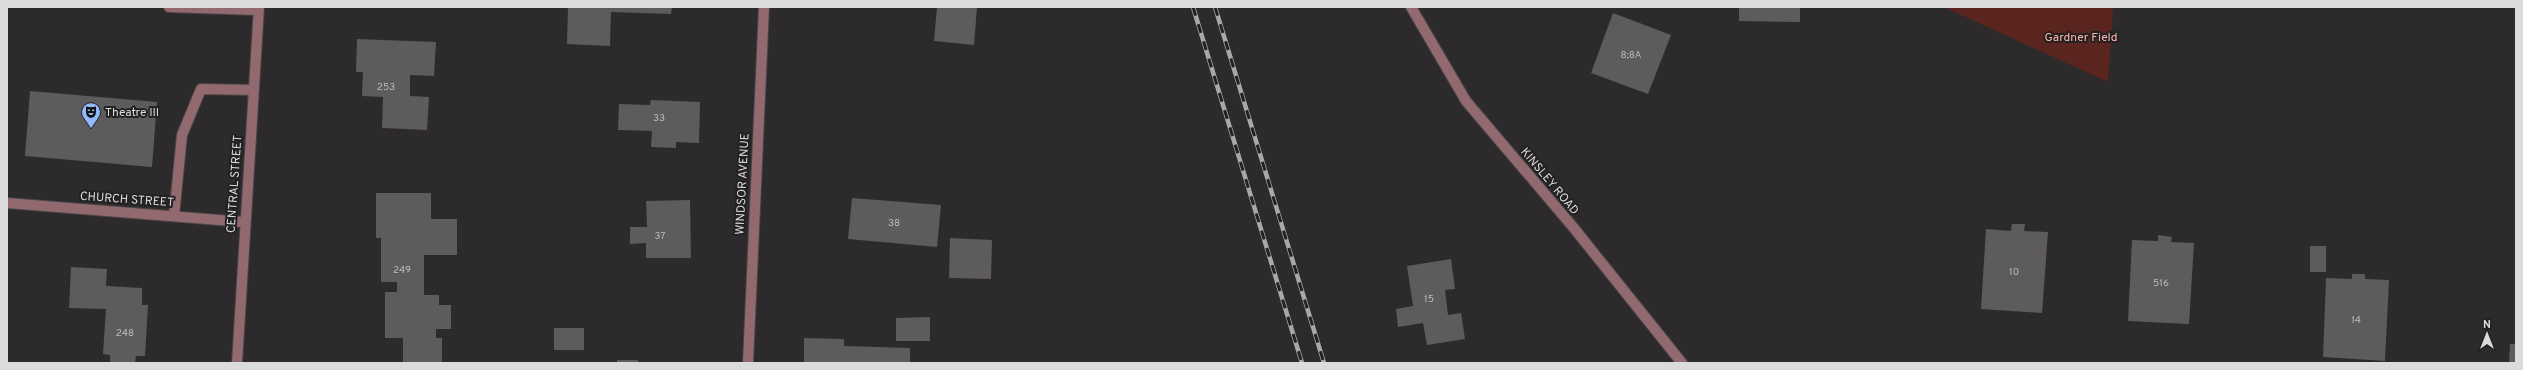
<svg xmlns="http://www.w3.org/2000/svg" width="2523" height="370" viewBox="0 0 2523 370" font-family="Overpass,sans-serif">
	<rect width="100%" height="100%" fill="#2d2a2b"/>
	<polygon fill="#5a251e" points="1944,7 2113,7 2108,82"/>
	<g fill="#5e5b5d">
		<polygon points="568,7 672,7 671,14 611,12 610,46 567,44"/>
		<polygon points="937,7 977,7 974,45 934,41"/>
		<polygon points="1739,7 1800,7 1800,22 1739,21"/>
		<polygon points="1613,13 1671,35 1648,94 1591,73"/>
		<polygon points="357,39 436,42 434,76 410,75 410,96 429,97 427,130 382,128 383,97 362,96 363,72 356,72"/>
		<polygon points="30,91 157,102 152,167 25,156"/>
		<polygon points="651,100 700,102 699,143 676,142 676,148 651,147 652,131 618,130 619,104 650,105"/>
		<polygon points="376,193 431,193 431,219 457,219 457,255 424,255 424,295 439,295 439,305 451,305 451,329 436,329 436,338 442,338 442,363 403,363 403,338 385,338 385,292 397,292 397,282 381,282 381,238 376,238"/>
		<polygon points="852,198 941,205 937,247 848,239"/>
		<polygon points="690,200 691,258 646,258 646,243 630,244 630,227 647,227 646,201"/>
		<polygon points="2012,224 2025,224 2024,231 2048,232 2042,313 1981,309 1986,229 2011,231"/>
		<polygon points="2158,235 2172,237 2171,242 2194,243 2189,324 2128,321 2132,240 2158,241"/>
		<polygon points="950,238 992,240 991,279 949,278"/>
		<rect x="2310" y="246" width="16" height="26"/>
		<polygon points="1451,259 1455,289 1445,290 1448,315 1461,313 1465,339 1427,345 1423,323 1398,327 1396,309 1413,306 1407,266"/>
		<polygon points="71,267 107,269 106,286 142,288 142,305 148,305 145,356 136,356 135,363 110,363 110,355 103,354 106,309 69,308"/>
		<polygon points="2352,274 2365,274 2365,279 2389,280 2385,361 2323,357 2326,278 2352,279"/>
		<polygon points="930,317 930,341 896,341 896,318"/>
		<rect x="554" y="328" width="30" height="22"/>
		<polygon points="804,338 844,339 844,346 910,348 910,363 804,363"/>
		<polygon points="2510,344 2516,344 2516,363 2509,363"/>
		<rect x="617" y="360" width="21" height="3"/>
	</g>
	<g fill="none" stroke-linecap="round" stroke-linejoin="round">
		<defs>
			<g id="minor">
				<polyline points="169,7 258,10"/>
				<polyline points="1411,7 1466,101 1573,227 1682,363"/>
				<polyline points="7,203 244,222"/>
				<polyline points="174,216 182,135 201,89 253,90"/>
				<polyline points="237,363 259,7"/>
				<polyline points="748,363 764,7"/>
			</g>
		</defs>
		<use href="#minor" stroke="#494647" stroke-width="12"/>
		<use href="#minor" stroke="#91696e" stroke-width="10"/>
		<defs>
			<g id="rail">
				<polyline points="1193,7 1302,363"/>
				<polyline points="1215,7 1324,363"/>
			</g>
		</defs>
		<use href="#rail" stroke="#a9a8a8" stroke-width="4.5"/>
		<use href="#rail" stroke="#232122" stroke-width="3" stroke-dasharray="9" stroke-linecap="butt"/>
	</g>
	<defs>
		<symbol id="theatre-pin" viewBox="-11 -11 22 30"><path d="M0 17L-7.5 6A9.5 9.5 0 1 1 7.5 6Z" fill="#8fb8fd" stroke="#232122"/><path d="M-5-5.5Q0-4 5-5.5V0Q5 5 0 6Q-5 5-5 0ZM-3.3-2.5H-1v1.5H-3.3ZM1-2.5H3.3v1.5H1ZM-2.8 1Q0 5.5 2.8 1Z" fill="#111"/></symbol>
	</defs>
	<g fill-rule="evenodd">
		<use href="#theatre-pin" x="80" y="101" width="22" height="30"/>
	</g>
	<g text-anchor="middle" stroke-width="4" stroke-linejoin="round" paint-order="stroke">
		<g font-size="10" fill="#bcbbbc">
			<text x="1631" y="58">8;8A</text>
			<text x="386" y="90">253</text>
			<text x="659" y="121">33</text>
			<text x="894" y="226">38</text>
			<text x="660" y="239">37</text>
			<text x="402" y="273">249</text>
			<text x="2014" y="275">10</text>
			<text x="2161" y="286">516</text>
			<text x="1429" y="302">15</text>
			<text x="2356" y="323">14</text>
			<text x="125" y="336">248</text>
		</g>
		<g font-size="12" fill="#fdb6ab" stroke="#232122">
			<text x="2081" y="41">Gardner Field</text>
		</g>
		<g font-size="12" fill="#dcdbdb" stroke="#232122" text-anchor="start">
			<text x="105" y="116">Theatre III</text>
		</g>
		<g font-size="12" fill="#dcdbdb" stroke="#232122">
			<text transform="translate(1550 181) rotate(50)" y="4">KINSLEY ROAD</text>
			<text transform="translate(234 184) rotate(-86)" y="4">CENTRAL STREET</text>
			<text transform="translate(742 184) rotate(-87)" y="4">WINDSOR AVENUE</text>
			<text transform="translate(127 199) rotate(4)" y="4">CHURCH STREET</text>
		</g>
	</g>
	<rect width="2523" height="370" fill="none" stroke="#dcdbdb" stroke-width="16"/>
	<g transform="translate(2487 334)" stroke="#232122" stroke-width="3" paint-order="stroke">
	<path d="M0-3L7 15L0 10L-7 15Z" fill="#dcdbdb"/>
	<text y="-6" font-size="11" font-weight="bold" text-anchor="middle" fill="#dcdbdb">N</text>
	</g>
</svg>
